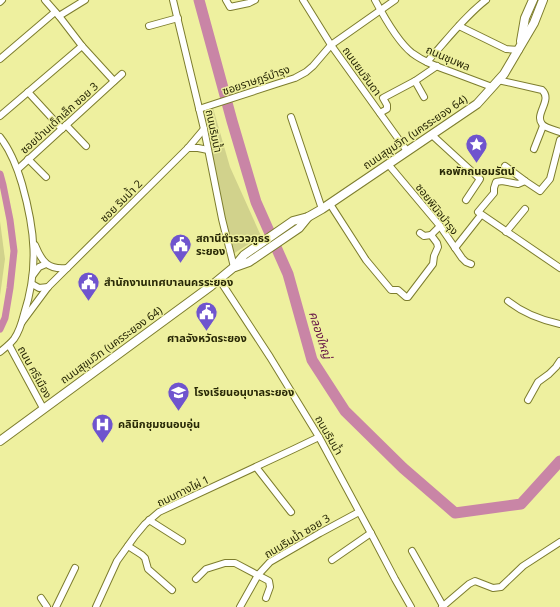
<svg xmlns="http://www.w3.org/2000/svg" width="560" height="607" viewBox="0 0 560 607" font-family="'Noto Sans','Noto Sans Thai',sans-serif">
	<rect width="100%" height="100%" fill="#eef09f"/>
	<g fill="#d1d28c">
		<polygon points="213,108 230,167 261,236 233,254 223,215 202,111"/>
		<polygon points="0,221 5,259 0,296"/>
	</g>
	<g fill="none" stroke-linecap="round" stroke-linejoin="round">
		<polyline stroke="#c985a6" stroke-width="7" points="0,174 3,185 10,220 14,251 10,288 5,318 0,329"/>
		<polyline stroke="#c985a6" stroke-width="11" points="199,0 232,121 256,202 288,274 312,360 345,411 403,468 455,513 521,504 560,461"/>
		<defs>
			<g id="street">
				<polyline points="45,0 59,16 82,46 114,81"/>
				<polyline points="173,0 204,129 222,219 234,267"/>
				<polyline points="226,0 230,7 249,3 255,0"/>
				<polyline points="303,0 331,45 407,151"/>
				<path d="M 375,0 C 384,17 398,42 412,53 C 424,62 438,67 452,72 C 465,77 479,82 492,87"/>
				<polyline points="0,2 2,0"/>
				<polyline points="59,16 85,0"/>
				<polyline points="149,26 178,18"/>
				<polyline points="459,26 506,49 519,50"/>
				<polyline points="0,59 55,12"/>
				<path d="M 427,62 C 446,41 464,17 486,0"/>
				<path d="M 498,80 L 542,90 C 553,100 534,114 542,124 C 545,128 555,130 560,132"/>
				<polyline points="415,81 424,97"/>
				<polyline points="28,92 62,129"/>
				<polyline points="199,109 276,84 295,78 306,72 313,66 331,45 395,0"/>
				<polyline points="380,113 387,109 387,105 383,98 415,81 437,66"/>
				<polyline points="0,116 82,46"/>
				<polyline points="291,117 322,209"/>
				<polyline points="66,125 86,146"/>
				<polyline points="432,135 480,179 466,200"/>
				<path d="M 0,137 C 11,151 17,167 22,184 C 35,230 39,268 24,314 C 22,322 19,332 14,339 C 10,344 5,348 0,352"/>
				<polyline points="188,148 198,148 208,150"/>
				<polyline points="534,149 543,126"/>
				<polyline points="28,159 46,177"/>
				<polyline points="388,164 440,226 462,258 466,262 471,264"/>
				<polyline points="505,166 525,181 540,191 550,179 560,140"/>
				<polyline points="18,169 122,74"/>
				<polyline points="525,181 518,184 502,181 496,182 494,188 494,193 478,212 560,268"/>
				<polyline points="330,204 366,260 391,290 398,290 406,297 408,297 433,264 434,256 438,247 437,243 431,235 440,226"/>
				<polyline points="506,232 525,209"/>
				<polyline points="420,233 424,236 431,235"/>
				<path d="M 35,245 C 42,262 48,270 67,268"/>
				<polyline points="455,248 481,215"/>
				<polyline points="33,275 39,267 46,264"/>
				<polyline points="219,279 270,357 319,437 374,539 395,579 411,607"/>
				<polyline points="32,284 39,288 48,287"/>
				<path d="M 508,301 C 523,313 541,320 560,324"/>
				<polyline points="22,322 48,287 188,148 204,129"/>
				<polyline points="9,345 43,408"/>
				<polyline points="528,400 538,382 549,374 556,367 560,361"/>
				<polyline points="256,467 291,512"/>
				<polyline points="149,520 182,541"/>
				<polyline points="128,546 142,555 145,558 148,569 172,590"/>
				<polyline points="412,551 443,606"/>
				<polyline points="332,560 371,533"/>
				<polyline points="196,579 206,569 225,563 235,563 269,581 270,587 266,598"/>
				<polyline points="41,598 47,607"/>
				<polyline points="56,607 75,568"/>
				<polyline points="96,607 117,561 135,536 145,524 159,512 294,449 319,437"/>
				<polyline points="240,607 258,575 270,562 320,533 359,512"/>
				<polyline points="442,607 469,584 475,581 493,588 501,587 523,566 560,542"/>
			</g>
			<g id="secondary">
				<polyline points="521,41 525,18 533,0"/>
				<polyline points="235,267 249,262 299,228 308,217"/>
				<polyline points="0,441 211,286 234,267 244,255 293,221 308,217 322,209 477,104 504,74 534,23 543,0"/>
			</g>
		</defs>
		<use href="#street" stroke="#7d7d2e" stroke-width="8"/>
		<use href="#secondary" stroke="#7d7d2e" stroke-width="10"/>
		<use href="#street" stroke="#fff" stroke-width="6"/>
		<use href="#secondary" stroke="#fff" stroke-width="8"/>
	</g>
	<defs>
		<symbol id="sight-pin" viewBox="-11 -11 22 30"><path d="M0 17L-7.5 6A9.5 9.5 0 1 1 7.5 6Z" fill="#6f54ce" stroke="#eef09f"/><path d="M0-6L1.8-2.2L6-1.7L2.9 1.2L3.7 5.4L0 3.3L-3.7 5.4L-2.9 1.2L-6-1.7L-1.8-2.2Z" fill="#fff"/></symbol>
		<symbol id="civic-pin" viewBox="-11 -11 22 30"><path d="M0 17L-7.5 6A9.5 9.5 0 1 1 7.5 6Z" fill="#6f54ce" stroke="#eef09f"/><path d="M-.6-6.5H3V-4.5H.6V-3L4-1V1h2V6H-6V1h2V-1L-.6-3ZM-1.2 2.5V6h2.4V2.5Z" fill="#fff"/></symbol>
		<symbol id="school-pin" viewBox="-11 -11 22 30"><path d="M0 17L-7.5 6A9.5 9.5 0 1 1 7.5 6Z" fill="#6f54ce" stroke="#eef09f"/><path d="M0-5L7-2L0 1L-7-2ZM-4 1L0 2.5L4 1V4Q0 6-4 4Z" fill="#fff"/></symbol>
		<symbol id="hospital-pin" viewBox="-11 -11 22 30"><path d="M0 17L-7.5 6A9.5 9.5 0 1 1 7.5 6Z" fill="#6f54ce" stroke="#eef09f"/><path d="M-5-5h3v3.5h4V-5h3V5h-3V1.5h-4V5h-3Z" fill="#fff"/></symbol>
	</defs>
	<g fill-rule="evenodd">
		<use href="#sight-pin" x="464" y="132" width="25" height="34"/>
		<use href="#civic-pin" x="168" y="232" width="25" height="34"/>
		<use href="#civic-pin" x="76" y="270" width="25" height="34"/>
		<use href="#civic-pin" x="194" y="300" width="25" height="34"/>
		<use href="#school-pin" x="166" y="380" width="25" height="34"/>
		<use href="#hospital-pin" x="90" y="412" width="25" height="34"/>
	</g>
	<g text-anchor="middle" stroke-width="3" stroke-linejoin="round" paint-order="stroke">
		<g font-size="11" fill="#282806" stroke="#eef09f">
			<text transform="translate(448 58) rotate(23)" y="4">ถนนชุมพล</text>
			<text transform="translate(362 71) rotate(54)" y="4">ถนนยมจินดา</text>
			<text transform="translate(256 80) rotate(-19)" y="4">ซอยราษฎร์บำรุง</text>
			<text transform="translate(59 118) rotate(-42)" y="4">ซอยบ้านเด็กเล็ก ซอย 3</text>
			<text transform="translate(214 131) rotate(78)" y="4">ถนนริมน้ำ</text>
			<text transform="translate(415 132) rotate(-34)" y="4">ถนนสุขุมวิท (นครระยอง 64)</text>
			<text transform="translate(121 201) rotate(-45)" y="4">ซอย ริมน้ำ 2</text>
			<text transform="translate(437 209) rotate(52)" y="4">ซอยพินิจบำรุง</text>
			<text transform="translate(111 345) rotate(-36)" y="4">ถนนสุขุมวิท (นครระยอง 64)</text>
			<text transform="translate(35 372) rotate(61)" y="4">ถนน ศรีเมือง</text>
			<text transform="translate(329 435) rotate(60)" y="4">ถนนริมน้ำ</text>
			<text transform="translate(183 491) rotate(-26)" y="4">ถนนทางไผ่ 1</text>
			<text transform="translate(297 536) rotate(-31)" y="4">ถนนริมน้ำ ซอย 3</text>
		</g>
		<g font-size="11" font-weight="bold" fill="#282806" stroke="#eef09f" text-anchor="start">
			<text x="477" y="175" text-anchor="middle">หอพักถนอมรัตน์</text>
			<text x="196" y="242">สถานีตำรวจภูธร<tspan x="196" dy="13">ระยอง</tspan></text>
			<text x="104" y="286">สำนักงานเทศบาลนครระยอง</text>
			<text x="207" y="342" text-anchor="middle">ศาลจังหวัดระยอง</text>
			<text x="194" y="396">โรงเรียนอนุบาลระยอง</text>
			<text x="118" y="428">คลินิกชุมชนอบอุ่น</text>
		</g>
		<g font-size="12" font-style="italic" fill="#681747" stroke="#eef09f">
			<text transform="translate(320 335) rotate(72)" y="4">คลองใหญ่</text>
		</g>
	</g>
</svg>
